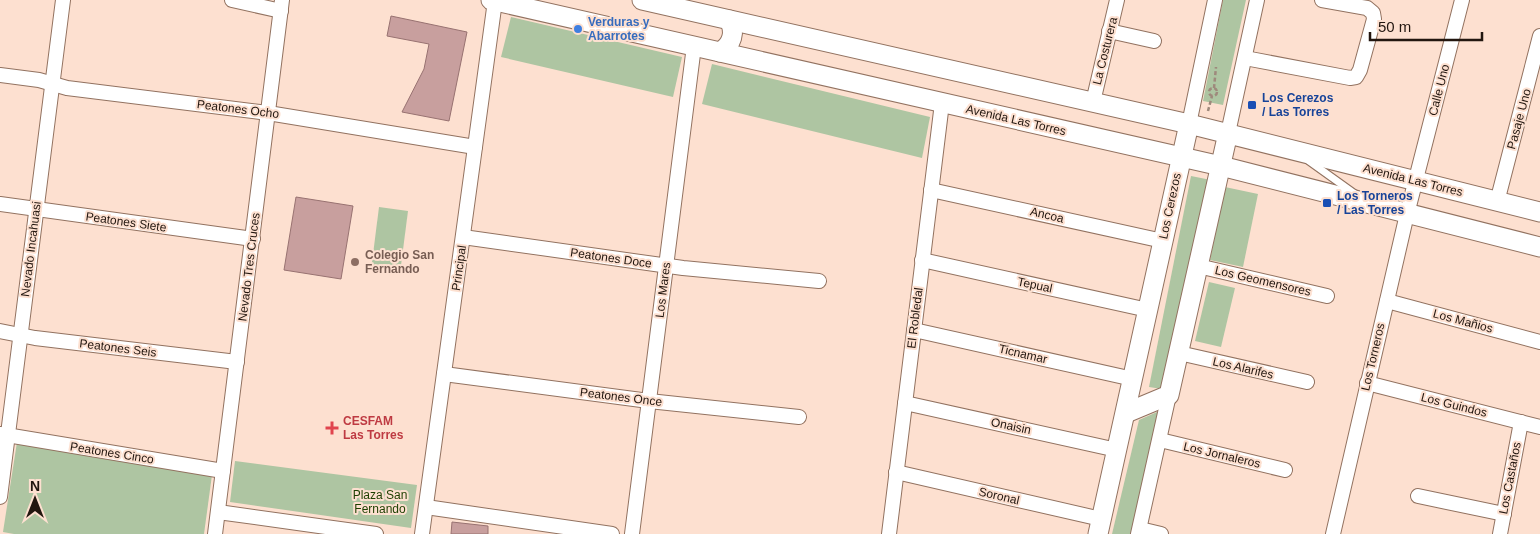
<svg xmlns="http://www.w3.org/2000/svg" width="1540" height="534" viewBox="0 0 1540 534" font-family="Helvetica,sans-serif">
	<rect width="100%" height="100%" fill="#fde0d0"/>
	<g fill="#aec5a2">
		<polygon points="1223,0 1246,0 1223,105 1203,101"/>
		<polygon points="511,17 682,57 673,97 501,57"/>
		<polygon points="712,64 930,117 922,158 702,104"/>
		<polygon points="1191,176 1211,180 1162,389 1149,387"/>
		<polygon points="1225,187 1258,194 1243,267 1210,260"/>
		<polygon points="379,207 408,211 400,273 371,270"/>
		<polygon points="1209,282 1235,288 1221,347 1195,341"/>
		<polygon points="1157,412 1157,423 1132,534 1112,534 1139,420"/>
		<polygon points="17,442 212,475 204,534 14,534 3,532"/>
		<polygon points="235,461 417,485 411,528 230,502"/>
	</g>
	<g fill="#c89f9e" stroke="#987271">
		<polygon points="391,16 467,32 449,121 402,112 424,69 429,44 387,36"/>
		<polygon points="296,197 353,206 341,279 284,270"/>
		<polygon points="452,522 488,526 488,534 451,534"/>
	</g>
	<g fill="none" stroke-linecap="round" stroke-linejoin="round">
		<defs>
			<polyline id="lane" points="1309,161 1355,194"/>
			<g id="street">
				<polyline points="232,0 281,11"/>
				<polyline points="1109,31 1154,41"/>
				<polyline points="1245,58 1350,78 1356,77 1360,70 1374,19 1373,13 1367,8 1322,0"/>
				<polyline points="0,75 39,80 67,88 268,113 475,147"/>
				<polyline points="1093,102 1117,0"/>
				<polyline points="1189,124 1215,0"/>
				<polyline points="1228,133 1257,0"/>
				<polyline points="931,190 1163,241"/>
				<polyline points="1497,202 1540,36"/>
				<polyline points="0,204 253,239"/>
				<polyline points="463,237 683,268 819,281"/>
				<polyline points="922,260 1148,310"/>
				<polyline points="1198,266 1327,296"/>
				<polyline points="1387,301 1540,342"/>
				<polyline points="914,330 1133,379"/>
				<polyline points="0,331 35,338 237,362"/>
				<polyline points="1179,353 1307,382"/>
				<polyline points="444,374 649,401 799,417"/>
				<polyline points="1367,383 1540,427"/>
				<polyline points="905,403 1117,450"/>
				<polyline points="0,434 223,471"/>
				<polyline points="1160,440 1285,470"/>
				<polyline points="896,472 1101,519"/>
				<polyline points="1418,496 1504,514"/>
				<polyline points="0,497 63,0"/>
				<polyline points="426,507 612,534"/>
				<polyline points="218,512 376,534"/>
				<polyline points="1140,529 1161,534"/>
				<polyline points="215,534 282,0"/>
				<polyline points="422,534 495,1"/>
				<polyline points="632,534 694,46"/>
				<polyline points="889,534 942,103"/>
				<polyline points="1138,534 1169,395"/>
				<polyline points="1333,534 1407,214 1462,0"/>
				<polyline points="1500,534 1521,422"/>
			</g>
			<g id="secondary">
				<polyline points="491,0 1221,166 1540,247"/>
				<polyline points="642,0 1189,124 1540,212"/>
				<path d="M 720,52 C 732,45 736,32 729,20"/>
				<polyline points="1126,413 1169,395 1228,133"/>
				<polyline points="1098,534 1189,124"/>
			</g>
		</defs>
		<use href="#lane" stroke="#927260" stroke-width="9"/>
		<use href="#street" stroke="#927260" stroke-width="16"/>
		<use href="#secondary" stroke="#927260" stroke-width="21"/>
		<g stroke="#9e897c" stroke-width="2.5" stroke-dasharray="4 2.5" stroke-linecap="butt">
			<circle cx="1213" cy="92" r="4"/>
			<polyline points="1214,88 1216,67"/>
			<polyline points="1208,111 1212,96"/>
		</g>
		<use href="#lane" stroke="#fff" stroke-width="7"/>
		<use href="#street" stroke="#fff" stroke-width="14"/>
		<use href="#secondary" stroke="#fff" stroke-width="19"/>
	</g>
	<circle fill="#3f7fe0" stroke="#fde0d0" stroke-width="2" cx="578" cy="29" r="5"/>
	<g fill="#1a4fb4" stroke="#fde0d0" stroke-width="2">
		<rect x="1247" y="100" width="10" height="10" rx="2.5"/>
		<rect x="1322" y="198" width="10" height="10" rx="2.5"/>
	</g>
	<circle fill="#8d6e63" stroke="#fde0d0" stroke-width="2" cx="355" cy="262" r="5"/>
	<path fill="#e0444e" stroke="#fde0d0" stroke-width="2" d="M329.5 420.5h5v5h5v5h-5v5h-5v-5h-5v-5h5z"/>
	<g text-anchor="middle" stroke-width="4" stroke-linejoin="round" paint-order="stroke">
		<g font-size="12" font-weight="bold" fill="#366cbe" stroke="#fde0d0" text-anchor="start">
			<text x="588" y="26">Verduras y<tspan x="588" dy="14">Abarrotes</tspan></text>
		</g>
		<g font-size="12" fill="#22160f" stroke="#fde0d0">
			<text transform="translate(1105 51) rotate(-76)" y="4">La Costurera</text>
			<text transform="translate(1439 90) rotate(-76)" y="4">Calle Uno</text>
			<text transform="translate(238 109) rotate(7)" y="4">Peatones Ocho</text>
			<text transform="translate(1519 119) rotate(-75)" y="4">Pasaje Uno</text>
			<text transform="translate(1016 120) rotate(13)" y="4">Avenida Las Torres</text>
			<text transform="translate(1413 180) rotate(14)" y="4">Avenida Las Torres</text>
			<text transform="translate(1170 206) rotate(-78)" y="4">Los Cerezos</text>
			<text transform="translate(1047 215) rotate(13)" y="4">Ancoa</text>
			<text transform="translate(126 222) rotate(8)" y="4">Peatones Siete</text>
			<text transform="translate(31 249) rotate(-83)" y="4">Nevado Incahuasi</text>
			<text transform="translate(611 258) rotate(8)" y="4">Peatones Doce</text>
			<text transform="translate(249 267) rotate(-83)" y="4">Nevado Tres Cruces</text>
			<text transform="translate(459 268) rotate(-82)" y="4">Principal</text>
			<text transform="translate(1263 281) rotate(13)" y="4">Los Geomensores</text>
			<text transform="translate(1035 285) rotate(12)" y="4">Tepual</text>
			<text transform="translate(663 290) rotate(-83)" y="4">Los Mares</text>
			<text transform="translate(915 318) rotate(-83)" y="4">El Robledal</text>
			<text transform="translate(1463 321) rotate(15)" y="4">Los Mañios</text>
			<text transform="translate(118 348) rotate(7)" y="4">Peatones Seis</text>
			<text transform="translate(1023 354) rotate(13)" y="4">Ticnamar</text>
			<text transform="translate(1373 357) rotate(-77)" y="4">Los Torneros</text>
			<text transform="translate(1243 368) rotate(13)" y="4">Los Alarifes</text>
			<text transform="translate(621 397) rotate(7)" y="4">Peatones Once</text>
			<text transform="translate(1454 405) rotate(14)" y="4">Los Guindos</text>
			<text transform="translate(1011 426) rotate(12)" y="4">Onaisin</text>
			<text transform="translate(112 453) rotate(9)" y="4">Peatones Cinco</text>
			<text transform="translate(1222 455) rotate(13)" y="4">Los Jornaleros</text>
			<text transform="translate(1510 478) rotate(-79)" y="4">Los Castaños</text>
			<text transform="translate(999 496) rotate(13)" y="4">Soronal</text>
		</g>
		<g font-size="12" font-weight="bold" fill="#164399" stroke="#fde0d0" text-anchor="start">
			<text x="1262" y="102">Los Cerezos<tspan x="1262" dy="14">/ Las Torres</tspan></text>
			<text x="1337" y="200">Los Torneros<tspan x="1337" dy="14">/ Las Torres</tspan></text>
		</g>
		<g font-size="12" font-weight="bold" fill="#785e54" stroke="#fde0d0" text-anchor="start">
			<text x="365" y="259">Colegio San<tspan x="365" dy="14">Fernando</tspan></text>
		</g>
		<g font-size="12" font-weight="bold" fill="#be3a42" stroke="#fde0d0" text-anchor="start">
			<text x="343" y="425">CESFAM<tspan x="343" dy="14">Las Torres</tspan></text>
		</g>
		<g font-size="12" fill="#1d3f00" stroke="#fde0d0">
			<text x="380" y="499">Plaza San<tspan x="380" dy="14">Fernando</tspan></text>
		</g>
	</g>
	<g transform="translate(35 499)" stroke="#fde0d0" stroke-width="4" paint-order="stroke">
	<path d="M0-4L9 19L0 12L-9 19Z" fill="#22160f"/>
	<text y="-8" font-size="14" font-weight="bold" text-anchor="middle" fill="#22160f">N</text>
	</g>
	<path d="M1370 32v8h112v-8" fill="none" stroke="#22160f" stroke-width="2.5"/>
	<text x="1378" y="32" font-size="15" fill="#22160f" stroke="#fde0d0" stroke-width="4" paint-order="stroke">50 m</text>
</svg>
